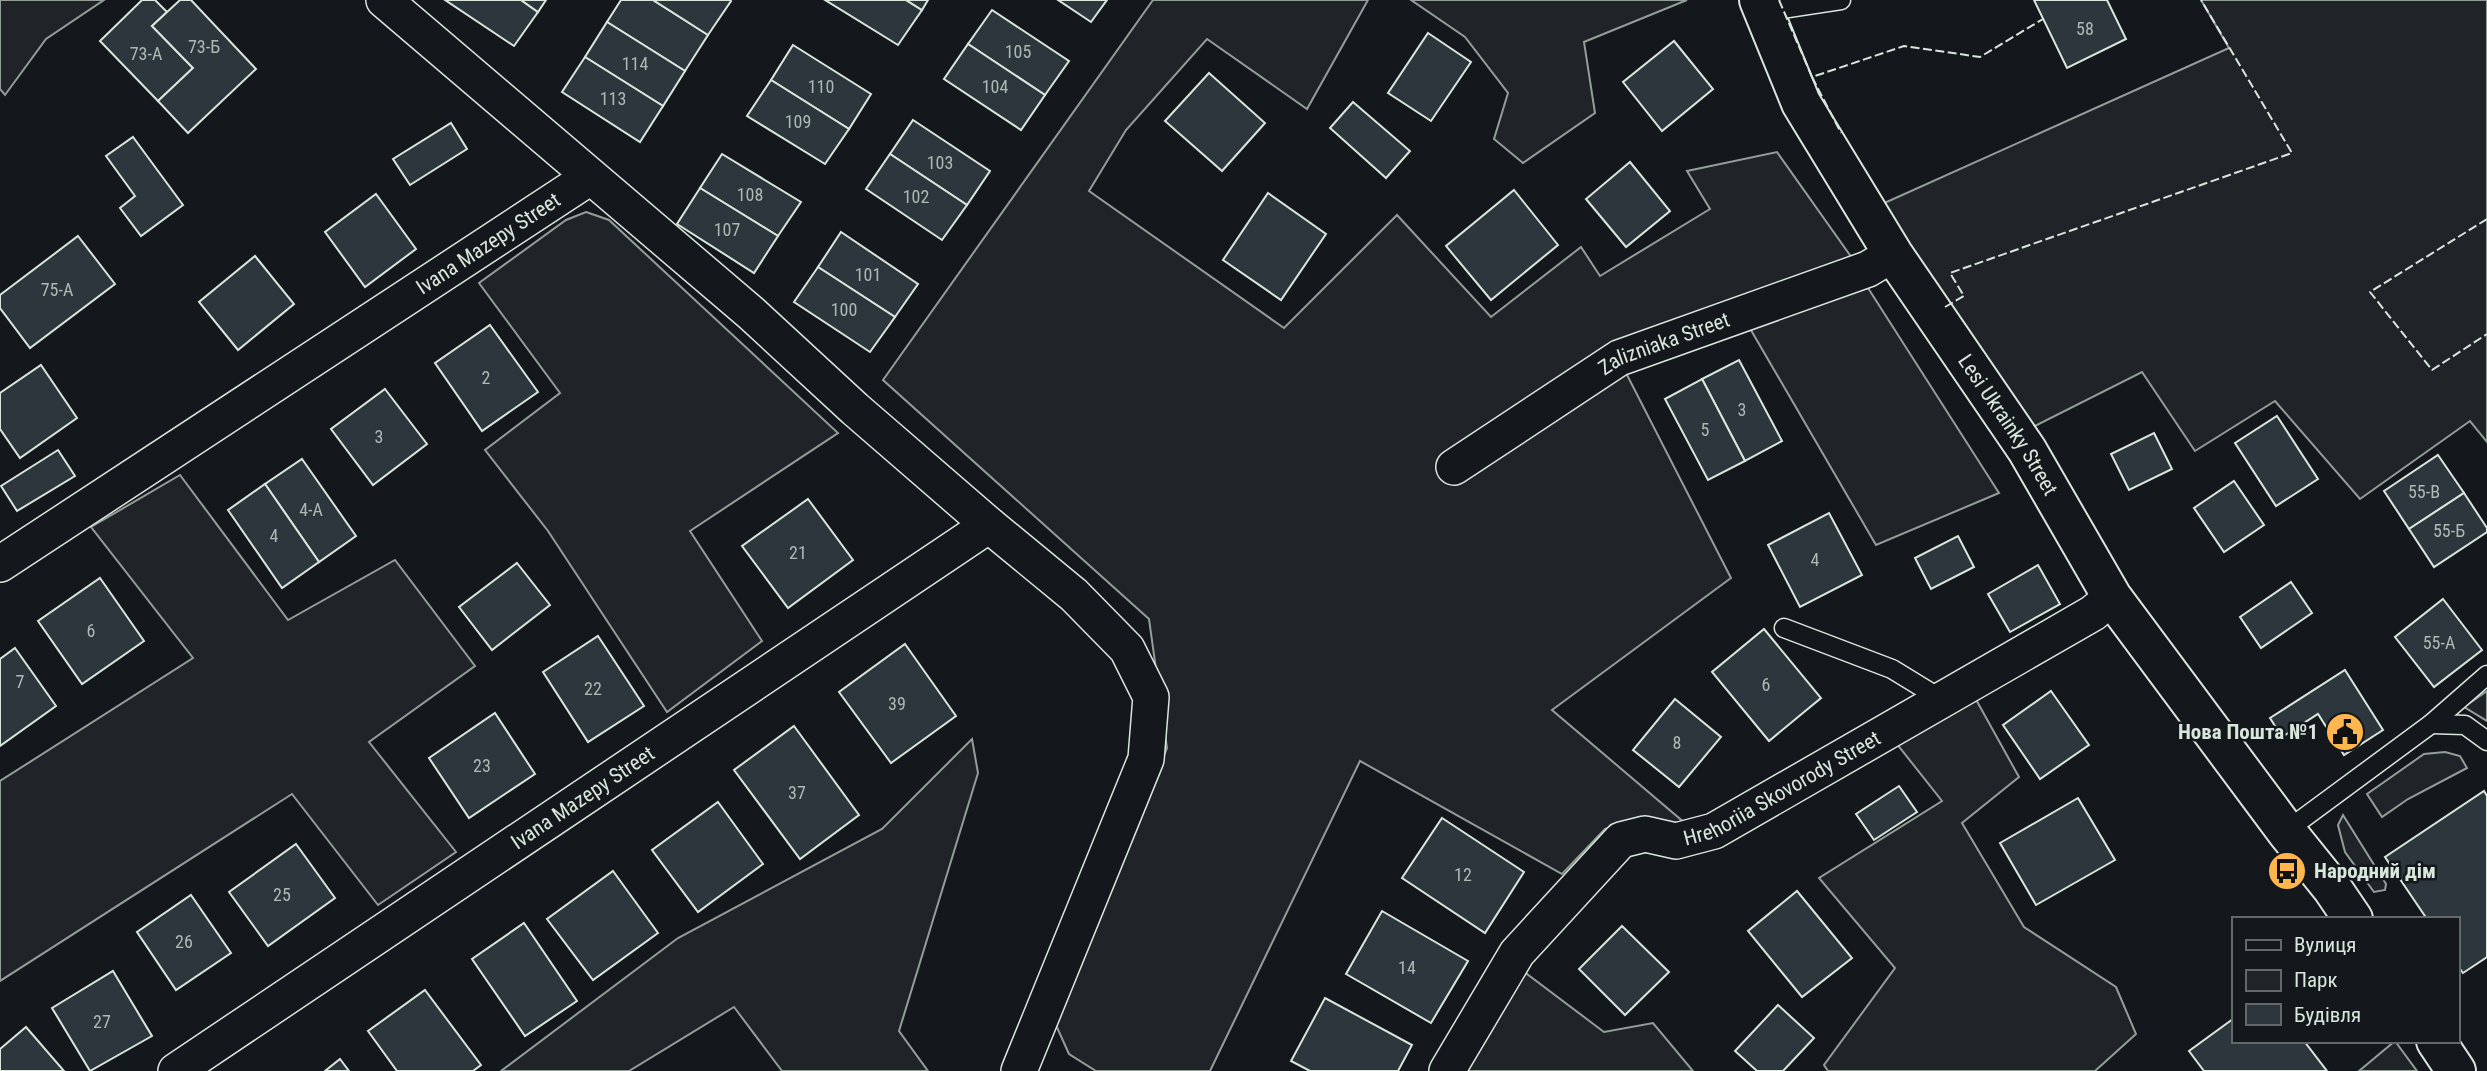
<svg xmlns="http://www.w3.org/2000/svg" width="2487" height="1071" viewBox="0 0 2487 1071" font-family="'Roboto Condensed',sans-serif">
	<rect width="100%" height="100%" fill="#14181c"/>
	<g fill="#202428" stroke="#939e99" stroke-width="2">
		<polygon points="0,0 104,0 46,39 5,95 0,89"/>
		<polygon points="1153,0 1368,0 1307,109 1207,39 1126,130 1089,191 1284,328 1397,215 1491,317 1581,247 1600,276 1710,209 1687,171 1777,152 1852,258 1626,373 1731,578 1552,710 1686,824 1634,822 1605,829 1562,874 1360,761 1210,1071 1096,1071 1069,1054 1055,1023 1167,748 1149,619 883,380"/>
		<polygon points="1411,0 1687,0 1584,42 1595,113 1523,163 1494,139 1508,93 1465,37"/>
		<polygon points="2201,0 2487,0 2487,442 2470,421 2360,499 2275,401 2195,451 2142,372 2033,427 1880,205 2229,48"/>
		<polygon points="586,212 609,220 838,433 690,531 762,641 667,712 548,531 485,450 560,393 479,283 566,220"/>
		<polygon points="1868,288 1999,493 1876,545 1748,325"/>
		<polygon points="180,475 288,620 395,560 475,666 369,742 456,852 378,905 292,794 0,981 0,781 193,658 91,527"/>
		<polygon points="2487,691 2487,721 2464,707"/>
		<polygon points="1974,696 2019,777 1962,823 2024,927 2116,987 2136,1034 2095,1071 1828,1071 1824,1065 1895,968 1819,878 1942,801 1893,739"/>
		<polygon points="972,739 978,773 899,1031 928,1071 782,1071 734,1007 629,1071 501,1071 678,938 882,829"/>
		<polygon points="2445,752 2460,756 2467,768 2408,799 2382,817 2367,794 2424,754"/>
		<polygon points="2343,815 2386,884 2385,890 2374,892 2345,852 2338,825"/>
		<polygon points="1523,971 1604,1032 1653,1023 1693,1071 1463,1071"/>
		<polygon points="2395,1041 2417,1071 2359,1071"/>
	</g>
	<g fill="#2c363c" stroke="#d8e6dc" stroke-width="2">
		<polygon points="142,0 155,0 167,12 152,26 193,68 158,101 100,41"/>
		<polygon points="180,0 191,0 256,69 188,133 158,101 193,68 152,26"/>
		<polygon points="445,0 521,0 538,12 514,46"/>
		<polygon points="521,0 546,0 538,12"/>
		<polygon points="621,0 653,0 708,35 685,71 607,22"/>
		<polygon points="653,0 730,0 731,1 708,35"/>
		<polygon points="825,0 906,0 922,10 898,45"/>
		<polygon points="906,0 928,0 922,10"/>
		<polygon points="1058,0 1107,0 1091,22"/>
		<polygon points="2034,0 2107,0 2126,39 2067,68"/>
		<polygon points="992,10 1069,61 1045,95 968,44"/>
		<polygon points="607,22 685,71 663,106 585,57"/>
		<polygon points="1428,33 1471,62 1431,121 1388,93"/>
		<polygon points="1674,41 1713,89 1662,131 1623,82"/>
		<polygon points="968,44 1045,95 1021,130 944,79"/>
		<polygon points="793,45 871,94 849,129 771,80"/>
		<polygon points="585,57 663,106 640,142 562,92"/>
		<polygon points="1209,73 1265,123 1222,171 1165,121"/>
		<polygon points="771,80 849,129 825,164 747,116"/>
		<polygon points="1353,102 1410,151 1386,178 1330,128"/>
		<polygon points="913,120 990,171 967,205 890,154"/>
		<polygon points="451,123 467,149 410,185 393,159"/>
		<polygon points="133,137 183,205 141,236 120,208 135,196 106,156"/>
		<polygon points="722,154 801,202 778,236 700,188"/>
		<polygon points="890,154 967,205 942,240 866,189"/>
		<polygon points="1630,162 1670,211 1626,247 1586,199"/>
		<polygon points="700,188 778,236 754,273 677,224"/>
		<polygon points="1514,190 1558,245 1491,300 1446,246"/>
		<polygon points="1268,193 1326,234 1281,300 1223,260"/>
		<polygon points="376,194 416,249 365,287 325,232"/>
		<polygon points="841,232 918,284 895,317 818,267"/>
		<polygon points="78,236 115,284 30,348 0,308 0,295"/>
		<polygon points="255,256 294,304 238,350 199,302"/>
		<polygon points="818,267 895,317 870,352 794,302"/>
		<polygon points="490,325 538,392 482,431 435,363"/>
		<polygon points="1739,360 1782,441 1745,461 1702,379"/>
		<polygon points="41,365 77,418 20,458 0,429 0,393"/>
		<polygon points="1702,379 1745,461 1708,480 1665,399"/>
		<polygon points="385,389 427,444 373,485 331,429"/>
		<polygon points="2277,416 2318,479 2276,506 2235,443"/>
		<polygon points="2154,433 2172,469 2129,490 2111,454"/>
		<polygon points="58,450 75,476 17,511 1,486"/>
		<polygon points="2438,455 2464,493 2409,529 2384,491"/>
		<polygon points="302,459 356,536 319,562 265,484"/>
		<polygon points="2234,481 2264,525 2224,552 2194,508"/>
		<polygon points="265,484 319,562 282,588 228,510"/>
		<polygon points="2464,493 2487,528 2487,532 2434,567 2409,529"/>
		<polygon points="808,499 853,560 788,608 742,546"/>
		<polygon points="1829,513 1862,575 1800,607 1768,545"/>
		<polygon points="1958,536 1974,567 1931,589 1915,558"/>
		<polygon points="517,563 550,605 492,650 459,607"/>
		<polygon points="2038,565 2060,604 2010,632 1988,594"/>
		<polygon points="100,578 144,641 82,684 38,621"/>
		<polygon points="2291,582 2312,613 2261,648 2240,617"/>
		<polygon points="2443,599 2482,650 2434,687 2395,637"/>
		<polygon points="1764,629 1821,698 1769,741 1712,672"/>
		<polygon points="598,636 644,706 588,742 543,672"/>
		<polygon points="905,644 956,716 891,763 839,692"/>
		<polygon points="15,648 56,706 0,746 0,659"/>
		<polygon points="2345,670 2383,730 2344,755 2318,714 2282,737 2270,718"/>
		<polygon points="2051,691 2089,745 2040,779 2003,725"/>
		<polygon points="1675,699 1721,737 1679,787 1633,750"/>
		<polygon points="495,713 535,774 469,818 429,758"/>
		<polygon points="794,726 859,815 800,859 734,770"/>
		<polygon points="1899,786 1917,812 1874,840 1856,814"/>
		<polygon points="2484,791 2487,796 2487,957 2463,973 2457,965 2457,919 2427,919 2385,857"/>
		<polygon points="2078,798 2115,860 2036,905 2000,843"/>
		<polygon points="718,802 763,864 698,912 652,850"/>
		<polygon points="1442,818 1524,872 1485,933 1402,878"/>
		<polygon points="296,844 335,898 268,946 229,892"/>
		<polygon points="613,871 658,933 593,980 547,919"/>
		<polygon points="1797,891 1852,958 1802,997 1748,931"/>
		<polygon points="191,895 231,953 176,990 137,932"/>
		<polygon points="1382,911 1468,961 1431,1023 1346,974"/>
		<polygon points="524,923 577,1001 525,1036 472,959"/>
		<polygon points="1622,926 1669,972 1625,1015 1579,969"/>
		<polygon points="113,971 152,1036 90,1071 52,1008"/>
		<polygon points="425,990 481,1065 473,1071 397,1071 368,1031"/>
		<polygon points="1325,998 1412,1045 1398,1071 1310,1071 1291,1061"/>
		<polygon points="1778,1005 1814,1038 1783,1071 1757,1071 1735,1051"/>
		<polygon points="2233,1019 2233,1041 2304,1041 2327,1071 2204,1071 2189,1051"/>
		<polygon points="26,1027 64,1071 0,1071 0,1049"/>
		<polygon points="340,1059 349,1071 325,1071"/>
	</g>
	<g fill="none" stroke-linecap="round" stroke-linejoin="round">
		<defs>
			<g id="lane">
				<polyline points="1763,12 1841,0"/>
				<polyline points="1784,628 1892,669 1941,699"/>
				<polyline points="2431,724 2465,725 2487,741"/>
				<polyline points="2286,831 2431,724 2487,675"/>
			</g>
			<g id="street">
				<polyline points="384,0 751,313 855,409 989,525 1074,595 1127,649 1151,697 1146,759 1019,1071"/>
				<path id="s1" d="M 1454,467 L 1619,358 L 1868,269 L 1893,254"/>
				<path id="s2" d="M 0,564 L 590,177"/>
				<path id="s3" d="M 176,1071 L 989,525"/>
				<path id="s4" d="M 1447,1071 L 1517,953 L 1621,840 L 1645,834 L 1676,841 L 1714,831 L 2093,613 L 2112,597"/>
			</g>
			<g id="secondary">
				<path id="s5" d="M 1759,0 L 1801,103 L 1893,254 L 2027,450 L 2112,597 L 2286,831 L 2332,888 L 2353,919"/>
				<polyline points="2436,1041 2456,1071"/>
			</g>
		</defs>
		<use href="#lane" stroke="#d8e6dc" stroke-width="21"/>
		<use href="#street" stroke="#d8e6dc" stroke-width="38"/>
		<use href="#secondary" stroke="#d8e6dc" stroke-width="42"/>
		<use href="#lane" stroke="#14181c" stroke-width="18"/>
		<use href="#street" stroke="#14181c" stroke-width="35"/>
		<use href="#secondary" stroke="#14181c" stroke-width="38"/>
		<g stroke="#d8e6dc" stroke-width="2" stroke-dasharray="9 3.5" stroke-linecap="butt">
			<polyline points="1779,0 1812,77 1904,46 1980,57 2043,19"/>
			<polyline points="1812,77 1841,133"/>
			<polyline points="2487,219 2370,292 2432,370 2487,334"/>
			<polyline points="1945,307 1964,296 1950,273 2292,153 2201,0"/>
		</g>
	</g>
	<defs>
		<symbol id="civic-disc" viewBox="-11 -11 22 22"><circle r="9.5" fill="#ffb74d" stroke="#14181c"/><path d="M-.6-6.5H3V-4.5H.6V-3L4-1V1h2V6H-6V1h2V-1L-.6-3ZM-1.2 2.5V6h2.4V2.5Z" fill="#111"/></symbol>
		<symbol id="bus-disc" viewBox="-11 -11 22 22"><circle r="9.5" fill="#ffb74d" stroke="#14181c"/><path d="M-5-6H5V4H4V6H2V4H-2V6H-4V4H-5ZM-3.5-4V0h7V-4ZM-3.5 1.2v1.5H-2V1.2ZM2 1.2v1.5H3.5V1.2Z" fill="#111"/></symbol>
	</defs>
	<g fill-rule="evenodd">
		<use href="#civic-disc" x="2323" y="710" width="44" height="44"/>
		<use href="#bus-disc" x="2265" y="849" width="44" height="44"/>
	</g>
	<g text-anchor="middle" stroke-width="5" stroke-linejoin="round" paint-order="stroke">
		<g font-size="18" fill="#adbab4">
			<text x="2085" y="35">58</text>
			<text x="204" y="53">73-Б</text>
			<text x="1018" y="58">105</text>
			<text x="146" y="60">73-А</text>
			<text x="635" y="70">114</text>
			<text x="821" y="93">110</text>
			<text x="995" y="93">104</text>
			<text x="613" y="105">113</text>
			<text x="798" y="128">109</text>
			<text x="940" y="169">103</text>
			<text x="750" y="201">108</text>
			<text x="916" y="203">102</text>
			<text x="727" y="236">107</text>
			<text x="868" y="281">101</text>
			<text x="57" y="296">75-А</text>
			<text x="844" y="316">100</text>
			<text x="486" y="384">2</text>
			<text x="1742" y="416">3</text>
			<text x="1705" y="436">5</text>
			<text x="379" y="443">3</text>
			<text x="2424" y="498">55-В</text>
			<text x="311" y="516">4-А</text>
			<text x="2449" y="537">55-Б</text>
			<text x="274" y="542">4</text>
			<text x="798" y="559">21</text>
			<text x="1815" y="566">4</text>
			<text x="91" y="637">6</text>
			<text x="2439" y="649">55-А</text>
			<text x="20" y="688">7</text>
			<text x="1766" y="691">6</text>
			<text x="593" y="695">22</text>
			<text x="897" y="710">39</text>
			<text x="1677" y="749">8</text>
			<text x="482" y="772">23</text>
			<text x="797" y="799">37</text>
			<text x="1463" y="881">12</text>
			<text x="282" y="901">25</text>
			<text x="184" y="948">26</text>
			<text x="1407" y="974">14</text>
			<text x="102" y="1028">27</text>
		</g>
		<g font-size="21" fill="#d8e6dc" stroke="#14181c">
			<text dy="7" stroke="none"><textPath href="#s2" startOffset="584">Ivana Mazepy Street</textPath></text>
			<text dy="7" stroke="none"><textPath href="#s1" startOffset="245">Zalizniaka Street</textPath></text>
			<text dy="7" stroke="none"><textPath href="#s5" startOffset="494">Lesi Ukrainky Street</textPath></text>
			<text dy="7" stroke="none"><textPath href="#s4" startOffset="466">Hrehoriia Skovorody Street</textPath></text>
			<text dy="7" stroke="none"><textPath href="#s3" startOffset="490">Ivana Mazepy Street</textPath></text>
		</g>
		<g font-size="21" font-weight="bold" fill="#d8e6dc" stroke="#14181c" text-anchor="end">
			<text x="2318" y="739">Нова Пошта №1</text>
			<text x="2314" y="878" text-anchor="start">Народний дім</text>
		</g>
	</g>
	<rect x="2232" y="917" width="228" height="126" fill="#14181c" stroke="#626a69" stroke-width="2"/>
	<rect x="2246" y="940" width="35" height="10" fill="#14181c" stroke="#626a69" stroke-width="2"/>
	<text x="2294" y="952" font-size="21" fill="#d8e6dc">Вулиця</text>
	<rect x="2246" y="970" width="35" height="21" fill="#202428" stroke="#626a69" stroke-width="2"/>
	<text x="2294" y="987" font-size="21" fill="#d8e6dc">Парк</text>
	<rect x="2246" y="1004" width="35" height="21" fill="#2c363c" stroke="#626a69" stroke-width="2"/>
	<text x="2294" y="1022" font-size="21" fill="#d8e6dc">Будівля</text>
</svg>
